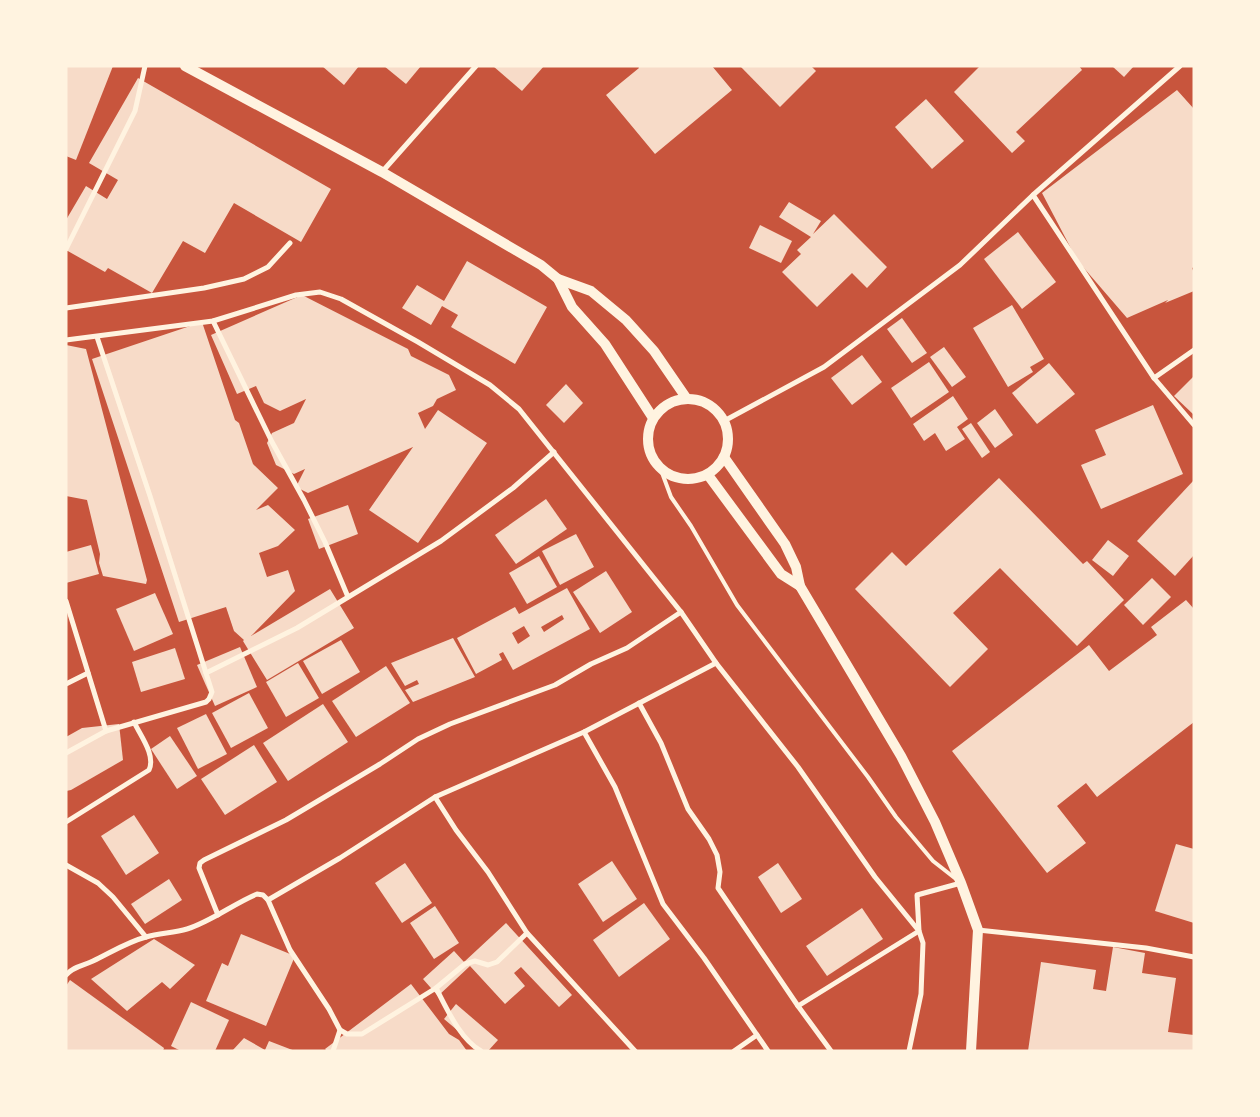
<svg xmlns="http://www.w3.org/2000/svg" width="1260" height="1117" viewBox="0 0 1260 1117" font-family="'Fira Sans Condensed',sans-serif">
	<rect width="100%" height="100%" fill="#c8553d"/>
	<g fill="#f7dbc8" fill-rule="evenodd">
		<polygon points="66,66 113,66 76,160 66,156"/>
		<polygon points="322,66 359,66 344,85"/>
		<polygon points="384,66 421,66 406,84"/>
		<polygon points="493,66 544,66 522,91"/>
		<polygon points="638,66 712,66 732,90 655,154 606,95 639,68"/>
		<polygon points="740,66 811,66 816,71 780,107"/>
		<polygon points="980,66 1079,66 1082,70 1016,132 1025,141 1012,153 954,92"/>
		<polygon points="1112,66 1134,66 1124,77"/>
		<polygon points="138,78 331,189 301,242 234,203 205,253 183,241 152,293 108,268 105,272 66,250 66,220 86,186 107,199 118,180 89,163"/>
		<polygon points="1177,90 1194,109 1194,267 1192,268 1194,273 1194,291 1165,303 1168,300 1127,318 1077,260 1042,193"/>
		<polygon points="926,99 964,141 932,169 895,127"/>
		<polygon points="789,202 821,221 813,234 834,214 887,267 867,288 852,273 817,307 782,272 801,254 797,250 811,237 779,217"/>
		<polygon points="760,225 792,241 781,263 749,248"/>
		<polygon points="1018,232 1056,282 1022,309 984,259"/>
		<polygon points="467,261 547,307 515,364 451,327 458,315 442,306 431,325 402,308 417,285 444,301"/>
		<polygon points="302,295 408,349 411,356 449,375 456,390 437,399 433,406 418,413 425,429 438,410 487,443 418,543 369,510 413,447 308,493 296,487 305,469 294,474 276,465 267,443 272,433 294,423 306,399 280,411 264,403 256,386 237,394 211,335"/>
		<polygon points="1012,305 1044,359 1030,367 1033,372 1008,387 973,328"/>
		<polygon points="902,318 927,353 912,363 887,329"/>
		<polygon points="202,322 235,420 239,423 253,464 278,488 256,510 268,505 295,530 278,546 259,553 267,577 288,570 295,591 251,636 330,589 354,628 267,680 243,641 244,640 234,631 226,607 179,622 92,359"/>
		<polygon points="66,345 86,349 147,580 146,584 103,576 99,563 100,554 87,500 66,496"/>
		<polygon points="944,347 966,377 952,387 930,357"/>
		<polygon points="862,355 882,382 852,405 831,378"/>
		<polygon points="929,362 949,392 911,418 891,388"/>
		<polygon points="1049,363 1075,394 1037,424 1012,393"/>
		<polygon points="1194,376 1194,415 1174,396"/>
		<polygon points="566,384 583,403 564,423 546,405"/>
		<polygon points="953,396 968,419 957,427 965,439 946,451 935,433 924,441 913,424"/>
		<polygon points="1153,405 1183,474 1101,509 1081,465 1106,455 1095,430"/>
		<polygon points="995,409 1013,435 995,448 977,423"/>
		<polygon points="971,423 990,452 982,458 962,429"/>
		<polygon points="999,478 1083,564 1087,561 1124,600 1077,646 1000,568 953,613 988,649 950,687 855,589 892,552 906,566"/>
		<polygon points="1194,480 1194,555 1175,576 1137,541"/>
		<polygon points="546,499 567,529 516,564 495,535"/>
		<polygon points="348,505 358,534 319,549 308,519"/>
		<polygon points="576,534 594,567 560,585 542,551"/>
		<polygon points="1108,540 1129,556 1113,576 1092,560"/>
		<polygon points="91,545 99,574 66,583 66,552"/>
		<polygon points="539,556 557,587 527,604 509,573"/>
		<polygon points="606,571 632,612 600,633 573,592"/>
		<polygon points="1152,578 1171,597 1143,625 1124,605"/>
		<path d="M 567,588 L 590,629 L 513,670 L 503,652 L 499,654 L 502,660 L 476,674 L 457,638 L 515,607 L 519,614 ZM 562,615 L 564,619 L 544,632 L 541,627 ZM 524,626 L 530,636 L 518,644 L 512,633 Z"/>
		<polygon points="155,593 173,634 134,651 116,609"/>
		<polygon points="1186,600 1194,609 1194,722 1097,797 1086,783 1057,806 1086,843 1047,873 952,751 1089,645 1109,671 1157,635 1151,627"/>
		<polygon points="453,638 475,677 413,702 405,690 419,684 417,680 405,686 391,663"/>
		<polygon points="341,640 360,672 322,694 303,661"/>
		<polygon points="240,647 257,687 215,706 197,665"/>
		<polygon points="175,648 185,679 141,692 132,662"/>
		<polygon points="298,663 319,698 286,717 266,682"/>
		<polygon points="386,666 410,703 356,737 332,701"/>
		<polygon points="249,693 268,728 231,748 212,713"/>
		<polygon points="323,704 348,742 288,781 263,743"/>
		<polygon points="206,714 227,754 198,769 177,728"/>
		<polygon points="119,724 123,760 71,790 66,791 66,737 82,728"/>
		<polygon points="170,736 197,776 177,789 151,749"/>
		<polygon points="254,745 277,782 225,815 201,779"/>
		<polygon points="134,815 159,853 126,875 101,836"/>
		<polygon points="1176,844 1194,849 1194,923 1155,911"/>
		<polygon points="612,861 637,899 603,922 578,884"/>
		<polygon points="405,863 432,903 402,923 375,883"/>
		<polygon points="778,863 802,899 781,913 758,877"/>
		<polygon points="169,879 182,900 145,924 131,904"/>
		<polygon points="644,903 670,939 619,977 593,940"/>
		<polygon points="435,906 459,943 434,959 410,923"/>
		<polygon points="862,908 883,939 827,976 806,946"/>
		<polygon points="506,923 572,995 559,1007 521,967 514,973 525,986 505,1004 470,966 438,996 423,979 454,951 464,962"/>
		<polygon points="241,934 295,956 266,1026 206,1001 222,963 228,966"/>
		<polygon points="154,939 195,965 170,989 162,982 127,1011 91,979"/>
		<polygon points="1113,947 1145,953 1142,973 1176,978 1168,1032 1194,1035 1194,1051 1028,1051 1041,962 1096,970 1093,989 1106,991"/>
		<polygon points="70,980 164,1048 163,1051 66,1051 66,986"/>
		<polygon points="411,984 449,1034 459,1040 467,1051 327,1051 325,1049"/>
		<polygon points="191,1002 229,1020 215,1051 181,1051 171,1046"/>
		<polygon points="456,1004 498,1040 488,1051 482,1051 444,1019"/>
		<polygon points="244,1038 265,1050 269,1041 295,1051 232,1051"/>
	</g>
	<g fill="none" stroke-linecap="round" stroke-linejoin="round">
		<polyline stroke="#fff3e0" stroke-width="4" points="661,470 671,497 691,526 737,605 868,777 896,817 933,861 956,879"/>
		<g stroke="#fff3e0" stroke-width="5">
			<polyline points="382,172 476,66"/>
			<polyline points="1033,195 1154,378 1194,425"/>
			<polyline points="66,249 135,111 145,66"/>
			<polyline points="66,308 204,288 244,279 268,267 290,243"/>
			<polyline points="213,321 272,442 304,500 325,542 348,597"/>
			<polyline points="66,340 213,321 296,295 320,292 341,299 418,342 490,385 519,409 681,612 716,663 798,767 875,877 919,931 923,943 921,994 909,1051"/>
			<polyline points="1154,378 1194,350"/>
			<polyline points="724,421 824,367 960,265 1033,195 1180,66"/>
			<polyline points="66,601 106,731"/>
			<polyline points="206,673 297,628 441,541 513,488 554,452"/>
			<polyline points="66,684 88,673"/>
			<polyline points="639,703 661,743 688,809 709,839 717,855 720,872 718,888 798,1006 831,1051"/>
			<polyline points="584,732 615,787 663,904 704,958 768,1051"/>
			<polyline points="66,753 106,731 206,702 209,699 212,692 150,496 97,337"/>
			<polyline points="435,797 456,830 488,872 527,933 635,1051"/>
			<path d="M 66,822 L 149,770 C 156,755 140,735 134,722"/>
			<polyline points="66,865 98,883 113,897 146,937"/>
			<polyline points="268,900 290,950 329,1009 340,1030 333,1051"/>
			<polyline points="218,915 199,868 200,863 204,860 286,820 380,764 418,739 450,724 555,685 591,664 627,648 681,612"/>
			<polyline points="978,930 1146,948 1194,957"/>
			<path d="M 66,975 C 74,966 83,966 93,961 C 110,953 127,942 146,937 C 159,933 174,933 187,929 C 212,921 233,904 257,894 L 263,895 L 268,900 L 340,858 L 435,797 L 584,732 L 716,663"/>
			<path d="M 436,988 C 447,1009 460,1039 481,1051"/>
			<polyline points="798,1006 919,931 917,895 961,883"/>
			<polyline points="340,1030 347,1034 362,1034 436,988 465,964 475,961 488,965 497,962 527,933"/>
			<polyline points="734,1051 757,1035"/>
		</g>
		<g stroke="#fff3e0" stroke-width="10">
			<polyline points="185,66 382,172 541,265 558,279 591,291 626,320 654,351 687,399"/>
			<polyline points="558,279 572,307 605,344 653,418"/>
			<circle cx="688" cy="439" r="40"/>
			<polyline points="724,457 785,544 796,567 800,586 901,756 935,822 961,883 978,930 971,1051"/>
			<polyline points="708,475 781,574 800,586"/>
		</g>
	</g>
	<rect width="1260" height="1117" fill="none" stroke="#fff3e0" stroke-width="135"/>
</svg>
